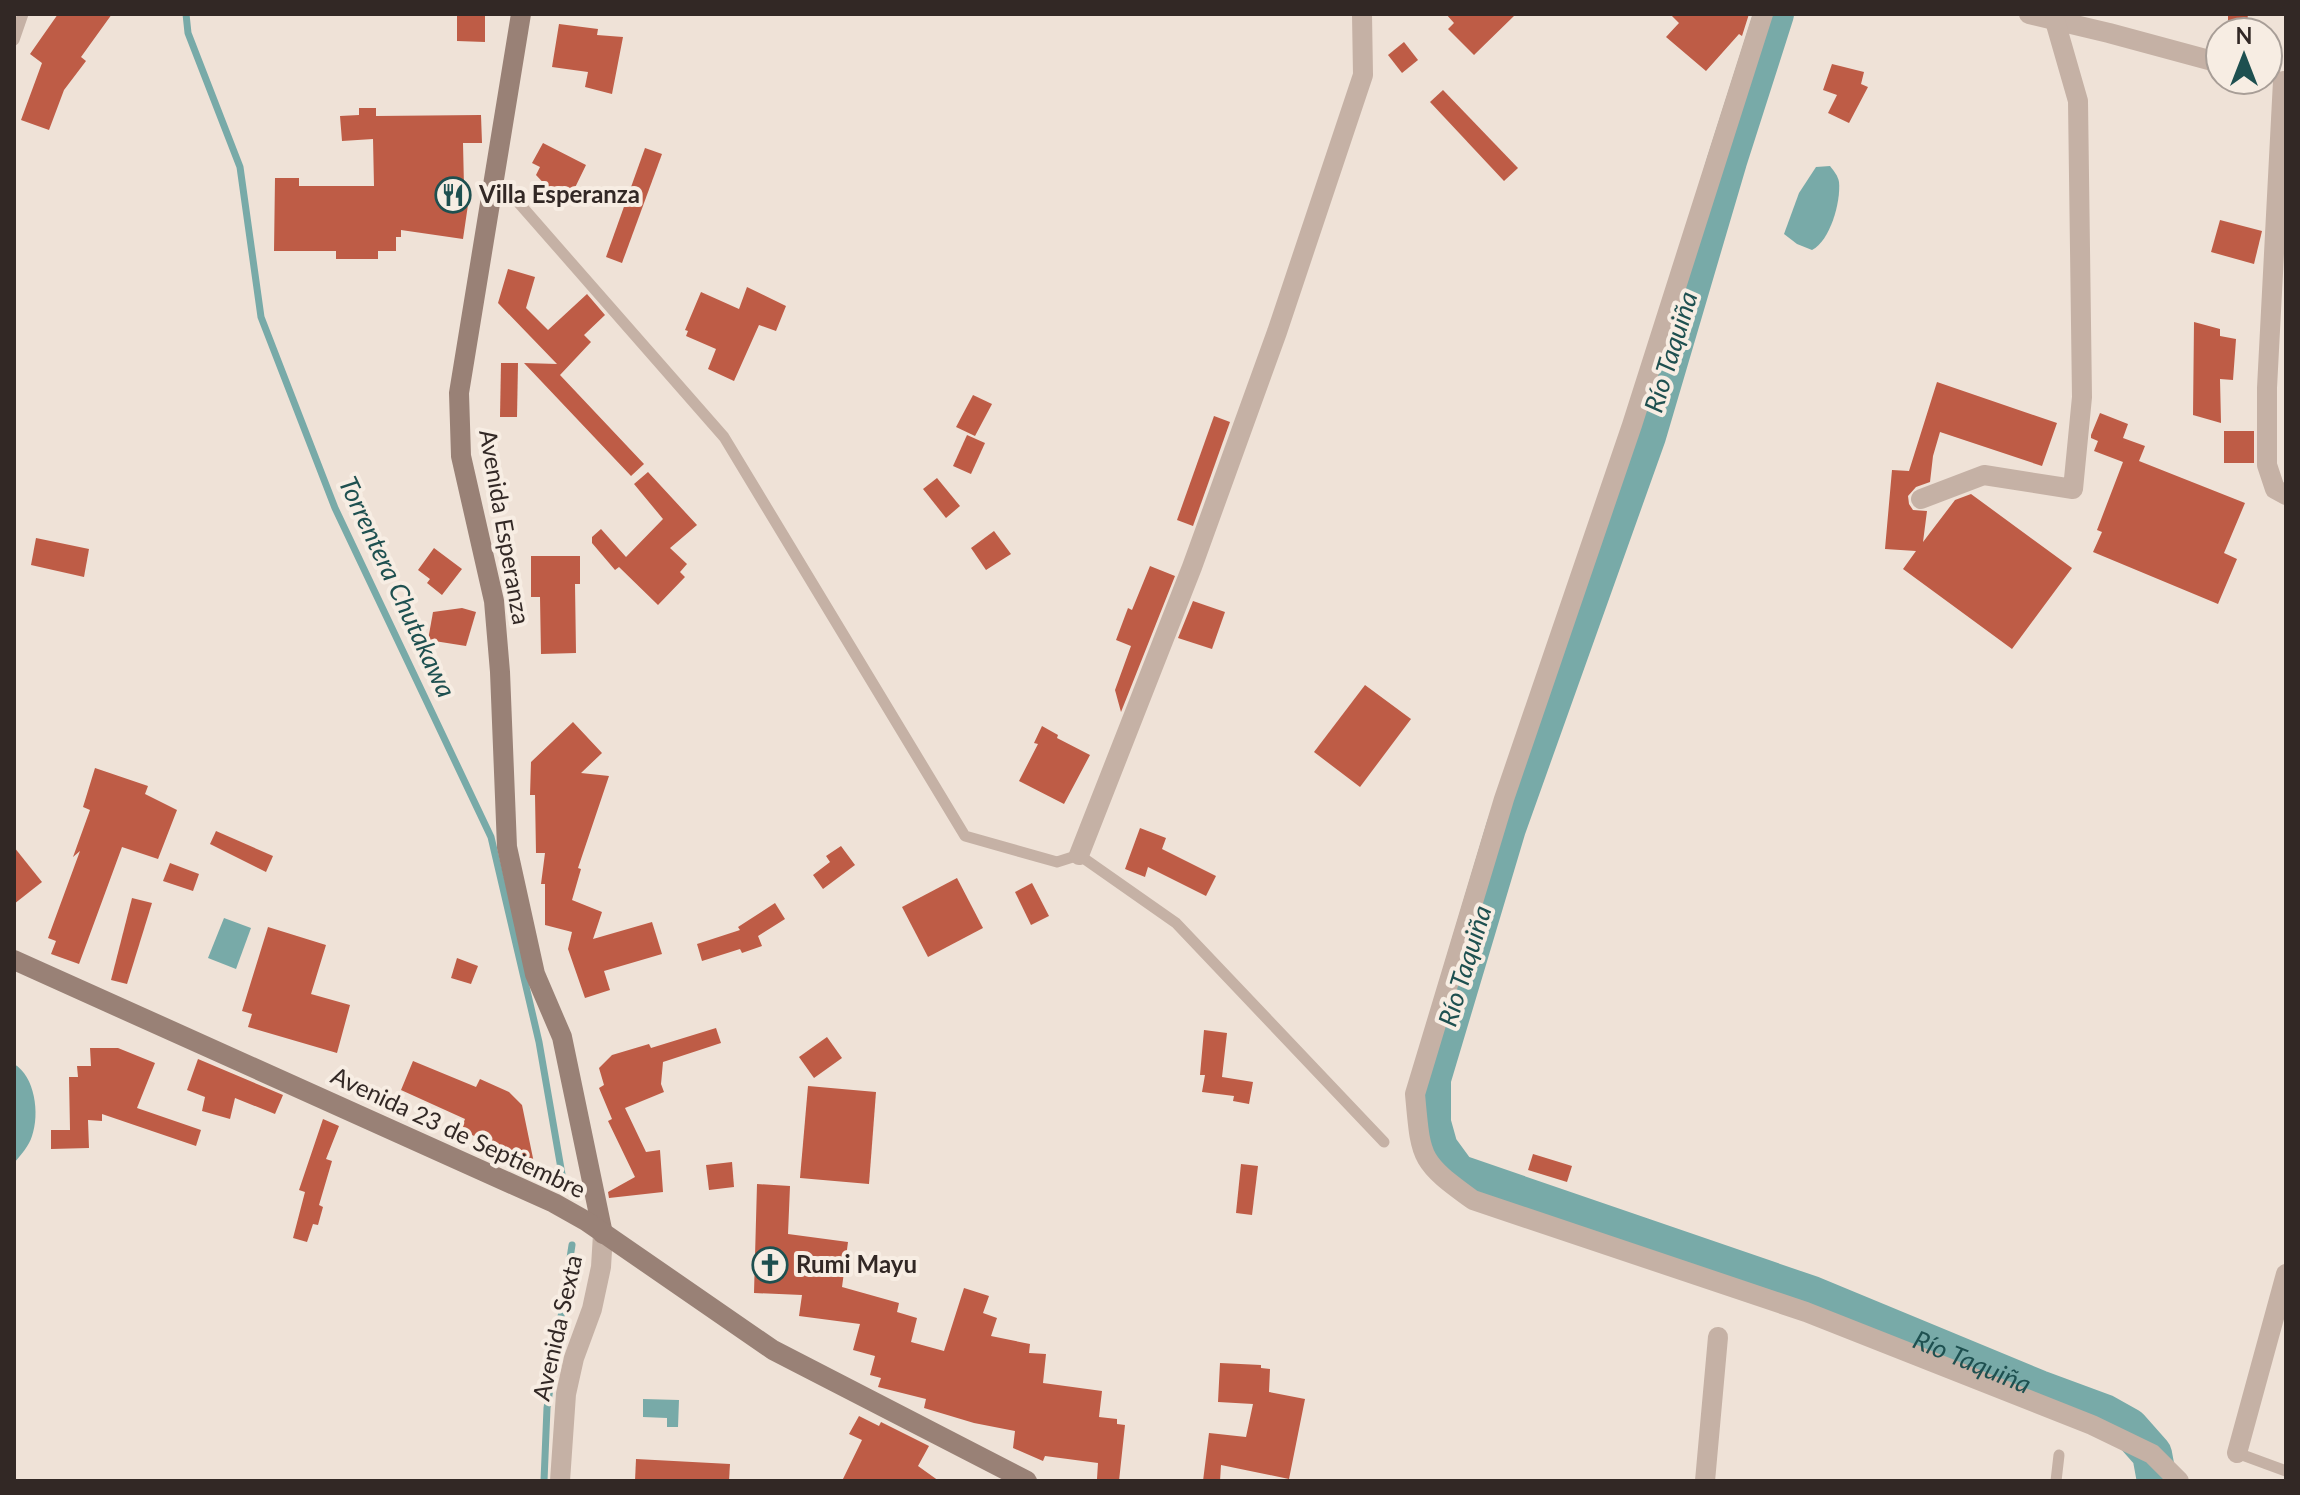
<svg xmlns="http://www.w3.org/2000/svg" width="2300" height="1495" viewBox="0 0 2300 1495" font-family="Lato,sans-serif">
	<rect width="100%" height="100%" fill="#efe2d7"/>
	<g fill="#78aaa8">
		<path d="M 1830,166 C 1834,171 1838,176 1839,182 C 1841,202 1830,241 1812,250 L 1797,244 L 1784,234 L 1799,193 L 1816,167 Z"/>
		<polygon points="224,918 251,928 236,969 208,958"/>
		<path d="M 14,1064 C 35,1076 40,1114 32,1136 C 29,1146 21,1155 14,1163 Z"/>
		<polygon points="643,1399 679,1400 678,1427 667,1427 667,1418 643,1417"/>
	</g>
	<g fill="none" stroke-linecap="round" stroke-linejoin="round">
		<g stroke="#78aaa8" stroke-width="7">
			<polyline points="186,14 188,33 240,167 261,317 335,508 491,837 539,1042 563,1180"/>
			<polyline points="544,1481 547,1408 572,1245"/>
		</g>
		<path stroke="#78aaa8" stroke-width="40" id="s1" d="M 1774,14 L 1727,161 L 1646,436 L 1506,828 L 1431,1079 L 1431,1123 L 1438,1148 L 1457,1174 L 1812,1296 L 2039,1390 L 2104,1414 L 2129,1428 L 2152,1454 L 2157,1481"/>
	</g>
	<g fill="#be5c46">
		<polygon points="58,14 112,14 81,57 86,61 64,90 49,130 21,120 42,63 30,54"/>
		<polygon points="457,14 485,14 485,42 457,41"/>
		<polygon points="1446,14 1516,14 1474,55 1448,29 1454,23"/>
		<polygon points="1670,14 1749,14 1742,36 1739,34 1706,71 1666,37 1679,23"/>
		<polygon points="2228,14 2248,14 2246,32 2228,32"/>
		<polygon points="559,24 598,29 597,35 623,37 612,94 585,87 588,72 552,67"/>
		<polygon points="1404,42 1418,60 1402,73 1388,55"/>
		<polygon points="1832,64 1864,72 1861,84 1868,87 1849,123 1828,113 1837,95 1823,90"/>
		<polygon points="1443,90 1518,168 1504,181 1430,102"/>
		<polygon points="359,108 376,108 376,116 481,115 482,143 463,143 464,187 470,191 463,239 401,230 401,237 396,237 396,251 378,251 378,259 336,259 336,251 274,251 275,178 299,178 299,186 374,186 373,139 342,141 340,116 359,115"/>
		<polygon points="543,143 586,165 569,200 551,191 536,175 540,167 532,163"/>
		<polygon points="645,148 662,154 622,263 606,257"/>
		<polygon points="2220,220 2262,231 2254,264 2211,252"/>
		<polygon points="508,269 535,277 526,308 548,330 587,294 605,315 584,335 591,342 560,375 644,464 631,476 524,363 557,364 498,303"/>
		<polygon points="747,287 786,306 776,331 759,325 734,381 708,369 716,349 686,336 688,331 685,330 701,292 739,309"/>
		<polygon points="2194,322 2220,329 2220,336 2236,339 2233,380 2220,379 2221,423 2193,415"/>
		<polygon points="501,363 518,363 517,417 500,417"/>
		<polygon points="1937,382 2057,423 2042,466 1940,432 1933,456 1930,482 1916,487 1908,496 1909,504 1913,510 1927,511 1923,542 1955,500 1971,494 2072,568 2012,649 1903,569 1916,551 1885,549 1892,470 1909,471"/>
		<polygon points="973,395 992,404 975,436 956,427"/>
		<polygon points="2100,413 2128,424 2123,438 2145,446 2139,461 2245,503 2224,553 2237,559 2218,604 2093,552 2102,532 2097,530 2123,462 2094,451 2098,441 2091,438 2091,435"/>
		<polygon points="1214,416 1230,422 1193,526 1177,520"/>
		<rect x="2224" y="431" width="30" height="32"/>
		<polygon points="967,435 985,443 971,474 953,466"/>
		<polygon points="648,472 697,525 670,548 687,564 680,572 685,577 658,605 619,567 615,570 592,543 592,537 601,529 626,557 663,519 634,484"/>
		<polygon points="937,478 960,506 946,518 923,489"/>
		<polygon points="994,531 1011,554 986,570 971,548"/>
		<polygon points="36,538 89,549 84,577 31,565"/>
		<polygon points="434,548 462,569 442,595 427,583 430,579 418,570"/>
		<polygon points="531,556 580,556 580,584 575,584 576,653 541,654 540,597 531,597"/>
		<polygon points="1150,566 1175,576 1121,712 1115,690 1131,646 1116,640 1128,608 1132,610"/>
		<polygon points="1193,601 1225,612 1212,649 1178,638"/>
		<polygon points="462,608 476,612 466,646 428,640 433,612"/>
		<polygon points="1365,685 1411,719 1360,787 1314,752"/>
		<polygon points="573,722 602,753 581,773 609,776 578,868 581,869 572,900 602,912 593,939 652,922 662,954 604,971 610,990 585,998 568,949 572,932 545,925 545,884 541,884 545,853 536,853 535,795 530,795 531,762"/>
		<polygon points="1042,726 1058,735 1057,738 1090,755 1064,804 1019,781 1038,744 1034,743"/>
		<polygon points="95,768 148,786 145,794 177,810 158,859 122,847 79,964 51,954 56,941 48,938 80,851 73,857 90,810 83,807"/>
		<polygon points="1140,828 1166,838 1162,849 1216,876 1206,896 1148,867 1145,877 1125,869"/>
		<polygon points="216,831 273,856 266,872 210,844"/>
		<polygon points="841,846 855,865 823,889 813,875 830,862 826,856"/>
		<polygon points="14,847 42,882 14,904"/>
		<polygon points="170,863 199,874 193,891 163,881"/>
		<polygon points="957,878 983,928 928,957 902,907"/>
		<polygon points="1032,883 1049,916 1031,925 1015,892"/>
		<polygon points="132,898 152,903 127,984 111,980"/>
		<polygon points="775,903 785,919 758,936 762,946 742,953 740,949 702,961 697,944 740,930 738,927"/>
		<polygon points="268,927 326,945 311,994 350,1005 337,1053 248,1027 252,1014 242,1011"/>
		<polygon points="457,958 478,966 471,984 451,978"/>
		<polygon points="716,1028 721,1043 663,1062 661,1084 664,1092 625,1108 646,1152 660,1150 663,1192 609,1198 608,1192 635,1177 608,1121 612,1119 599,1088 604,1085 599,1068 612,1055 649,1044 651,1048"/>
		<polygon points="1204,1030 1227,1033 1222,1077 1253,1082 1249,1104 1233,1101 1234,1096 1202,1092 1205,1075 1200,1075"/>
		<polygon points="827,1037 842,1058 814,1078 799,1057"/>
		<polygon points="90,1048 118,1048 155,1063 137,1108 201,1130 196,1146 102,1114 102,1121 88,1120 89,1148 51,1149 51,1130 70,1130 69,1077 78,1077 77,1066 91,1066"/>
		<polygon points="198,1059 283,1095 275,1114 235,1098 230,1119 202,1111 205,1097 187,1090"/>
		<polygon points="413,1061 476,1087 480,1079 509,1092 522,1105 534,1163 461,1130 465,1119 401,1090"/>
		<polygon points="808,1086 876,1092 869,1184 800,1178"/>
		<polygon points="323,1119 339,1126 326,1159 332,1161 319,1205 323,1207 318,1225 313,1224 307,1242 293,1238 305,1192 299,1190"/>
		<polygon points="1533,1154 1572,1166 1567,1182 1528,1170"/>
		<polygon points="732,1162 734,1187 709,1190 706,1165"/>
		<polygon points="1241,1164 1258,1166 1252,1215 1236,1213"/>
		<polygon points="757,1184 790,1186 788,1234 848,1242 842,1287 899,1303 897,1312 917,1318 911,1342 944,1351 964,1288 989,1296 983,1313 997,1318 991,1336 1030,1344 1029,1353 1046,1354 1043,1383 1102,1391 1099,1417 1117,1419 1117,1424 1125,1425 1119,1481 1097,1479 1098,1463 1045,1456 1043,1461 1013,1448 1015,1431 974,1423 924,1408 926,1399 878,1387 881,1378 870,1375 875,1356 853,1350 860,1324 799,1316 802,1295 754,1293"/>
		<polygon points="1220,1363 1261,1365 1261,1368 1270,1369 1269,1392 1305,1399 1289,1479 1221,1465 1220,1481 1203,1481 1209,1433 1246,1437 1253,1404 1218,1402"/>
		<polygon points="859,1416 879,1426 881,1422 929,1446 918,1466 939,1481 842,1481 862,1440 849,1434"/>
		<polygon points="636,1459 730,1464 729,1481 635,1481"/>
	</g>
	<g fill="none" stroke-linecap="round" stroke-linejoin="round">
		<g stroke="#c5b1a5" stroke-width="11">
			<polyline points="14,40 23,14"/>
			<polyline points="493,186 507,192 518,202 724,437 965,836 1057,862 1079,855 1176,923 1384,1142"/>
			<polyline points="2237,1453 2286,1471"/>
			<polyline points="2056,1481 2059,1455"/>
		</g>
		<g stroke="#c5b1a5" stroke-width="20">
			<path d="M 1763,14 L 1632,425 L 1504,799 L 1415,1094 C 1421,1159 1419,1161 1473,1200 L 1806,1312 L 2092,1425 L 2152,1454 L 2179,1481"/>
			<polyline points="2029,14 2109,33 2220,63"/>
			<polyline points="2283,81 2267,388 2267,465 2275,489 2286,495"/>
			<polyline points="1921,499 1984,475 2073,489 2082,397 2078,101 2055,21"/>
			<polyline points="1079,855 1192,567 1277,332 1363,75 1362,14"/>
			<polyline points="2237,1453 2286,1274"/>
			<polyline points="1705,1481 1718,1337"/>
		</g>
		<polyline stroke="#c5b1a5" stroke-width="20" points="560,1481 566,1394 574,1358 592,1309 601,1267 603,1234"/>
		<g stroke="#998176" stroke-width="20">
			<polyline points="521,14 459,393 461,456 494,601 500,672 507,847 535,974 562,1037 603,1234"/>
			<polyline points="14,960 554,1203 586,1221 773,1350 1027,1481"/>
		</g>
	</g>
	<defs>
		<symbol id="restaurant-ring" viewBox="-11 -11 22 22"><circle r="9.5" fill="#f7ede3" stroke="#1e5050" stroke-width="1.5"/><path d="M-5-6h1v4h1v-4h1v4h1v-4h1v5L-1.5 .5V6h-2V.5L-5-1ZM5-6V6H3V1.5H1.5Q1.5-4 5-6Z" fill="#1e5050"/></symbol>
		<symbol id="church-ring" viewBox="-11 -11 22 22"><circle r="9.5" fill="#f7ede3" stroke="#1e5050" stroke-width="1.5"/><path d="M-1.2-6h2.4v3.5h3.3v2.4h-3.3V6h-2.4V-.1h-3.3v-2.4h3.3Z" fill="#1e5050"/></symbol>
	</defs>
	<g fill-rule="evenodd">
		<use href="#restaurant-ring" x="433" y="175" width="40" height="40"/>
		<use href="#church-ring" x="750" y="1245" width="40" height="40"/>
	</g>
	<g text-anchor="middle" stroke-width="8" stroke-linejoin="round" paint-order="stroke">
		<g font-size="24" font-weight="bold" fill="#322825" stroke="#f7ede3" text-anchor="start">
			<text x="479" y="203">Villa Esperanza</text>
			<text x="796" y="1273">Rumi Mayu</text>
		</g>
		<g font-size="24" fill="#322825" stroke="#f7ede3">
			<text transform="translate(504 527) rotate(80)" y="8">Avenida Esperanza</text>
			<text transform="translate(458 1133) rotate(25)" y="8">Avenida 23 de Septiembre</text>
			<text transform="translate(558 1328) rotate(-77)" y="8">Avenida Sexta</text>
		</g>
		<g font-size="26" font-style="italic" fill="#1e5050" stroke="#f7ede3">
			<text transform="translate(1671 352) rotate(-73)" y="9">Río Taquiña</text>
			<text transform="translate(397 587) rotate(65)" y="9">Torrentera Chutakawa</text>
			<text transform="translate(1465 966) rotate(-73)" y="9">Río Taquiña</text>
			<text dy="9" stroke="none"><textPath href="#s1" startOffset="1770">Río Taquiña</textPath></text>
		</g>
	</g>
	<rect width="2300" height="1495" fill="none" stroke="#322825" stroke-width="32"/>
	<g transform="translate(2244 56)"><circle r="38" fill="#f7ede3" stroke="#a89e97" stroke-width="2"/>
	<path d="M0-6L14 30L0 20L-14 30Z" fill="#1e5050"/>
	<text y="-12" font-size="22" font-weight="bold" text-anchor="middle" fill="#322825">N</text>
	</g>
</svg>
